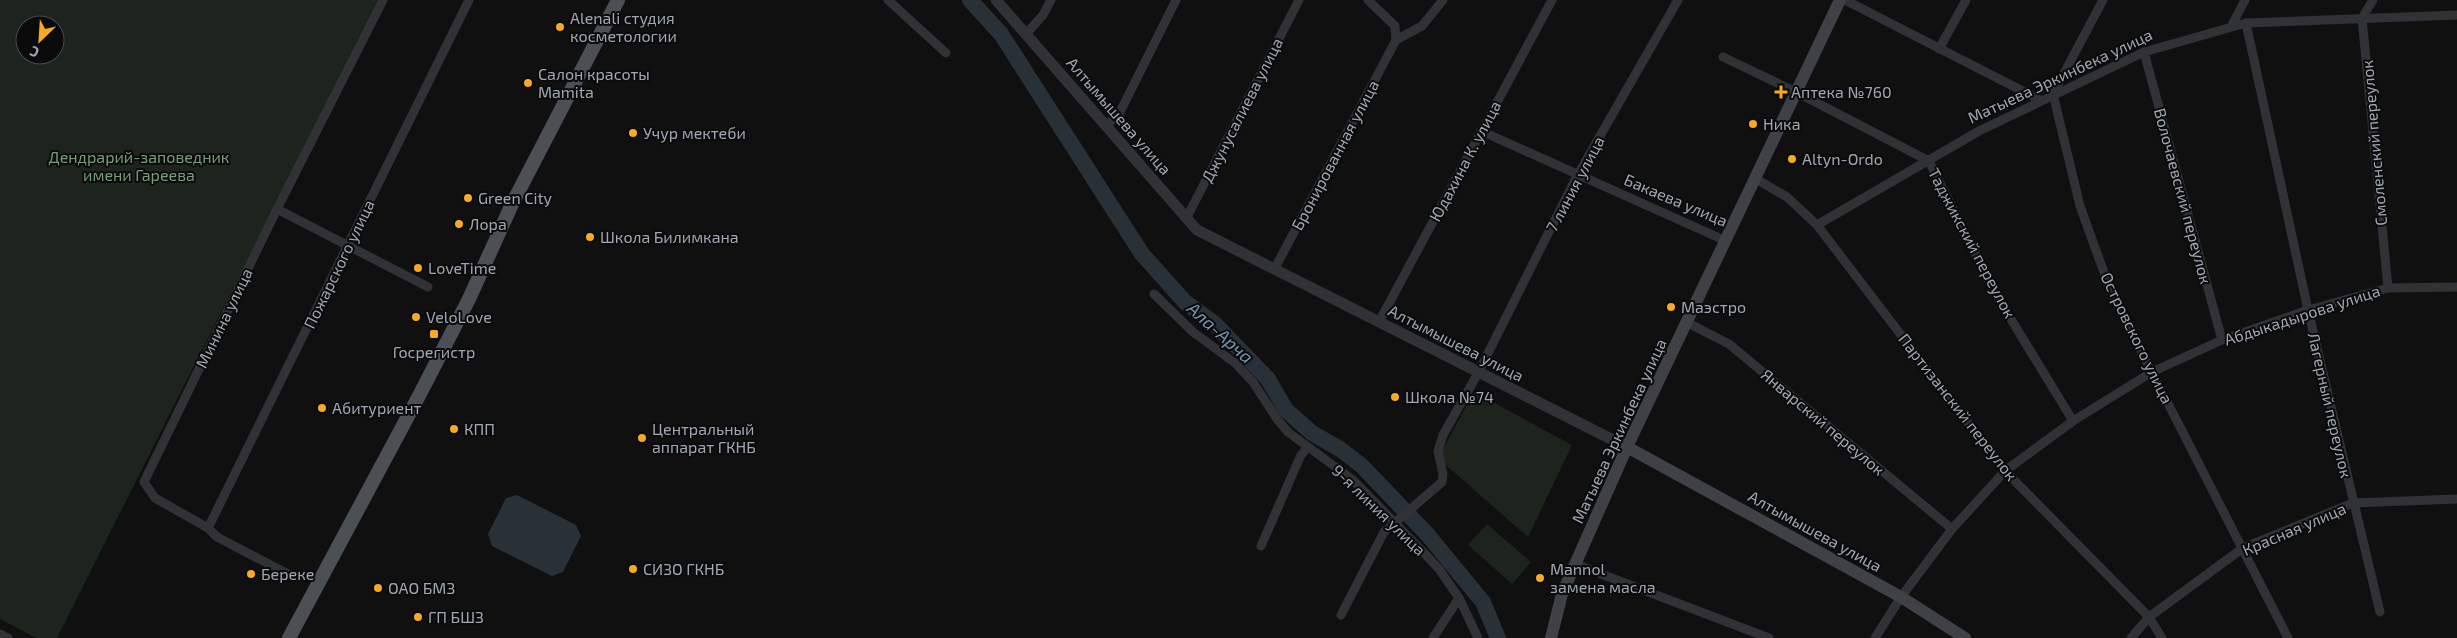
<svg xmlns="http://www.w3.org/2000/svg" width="2457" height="638" viewBox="0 0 2457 638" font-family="'Exo 2',sans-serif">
	<rect width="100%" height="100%" fill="#101011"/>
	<g fill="#1c241d" fill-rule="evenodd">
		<path d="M 0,0 L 378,0 L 57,638 L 36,638 L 0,619 ZM 25,25 L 55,25 L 55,55 L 25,55 Z"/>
		<polygon points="1474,392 1572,445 1528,537 1438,458"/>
		<polygon points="1487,524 1531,562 1512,584 1468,545"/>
	</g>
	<polygon fill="#283137" points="517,495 576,525 581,536 563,572 552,576 492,546 488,534 506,498"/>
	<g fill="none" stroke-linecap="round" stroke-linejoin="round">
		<polyline stroke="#283137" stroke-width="16" points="970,0 1001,34 1142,254 1185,302 1215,324 1268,379 1286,410 1312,433 1340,449 1362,466 1427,534 1483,602 1498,638"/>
		<g stroke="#313236" stroke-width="9">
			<polyline points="888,0 946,53"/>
			<polyline points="1845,0 2040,100"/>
			<polyline points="2103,0 2053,94 2080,206 2111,292 2288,638"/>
			<polyline points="2373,0 2362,18 2388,288"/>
			<polyline points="2246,23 2308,310 2380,612"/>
			<polyline points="2232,25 2245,0"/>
			<polyline points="1026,34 1043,15 1051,0"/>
			<polyline points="1396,40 1422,26 1443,0"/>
			<polyline points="1939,49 1966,0"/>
			<polyline points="2144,52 2222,340"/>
			<polyline points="1723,57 1796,92 1929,161 1995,293 2073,421"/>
			<polyline points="1106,126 1119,114 1176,0"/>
			<polyline points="1481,131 1726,241"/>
			<polyline points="1756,179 1787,197 1817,225 2005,471 2149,617 2162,638"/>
			<polyline points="277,209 428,287"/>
			<polyline points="1186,219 1299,0"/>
			<polyline points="1817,225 1979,131 2144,52 2246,23 2457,15"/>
			<polyline points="1274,270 1396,40 1395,26 1368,0"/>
			<polyline points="1154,294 1193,332 1235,363 1253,382 1277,419 1288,432 1353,480 1425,554 1439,569 1459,598 1478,638"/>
			<polyline points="1379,322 1552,0"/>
			<polyline points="1688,323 1729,344 1952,529"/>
			<polyline points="208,528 469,0"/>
			<polyline points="1261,546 1301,455 1308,447"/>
			<polyline points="1575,564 1769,638"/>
			<polyline points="288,574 217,537 208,528 155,498 144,482 277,209 383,0"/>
			<polyline points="1341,615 1384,532 1442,482 1443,474 1438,451 1443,435 1478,373 1577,176 1678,0"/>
			<polyline points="0,634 8,638"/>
			<polyline points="1433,638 1459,598"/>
			<polyline points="1875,638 1901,597 1952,529 2005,471 2073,421 2152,372 2222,340 2308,310 2388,288 2457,287"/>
			<polyline points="2131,638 2149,617 2243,548 2353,503 2457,499"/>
		</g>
		<polyline stroke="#313236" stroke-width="11" points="996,0 1197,230 1627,447"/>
		<g stroke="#3f4147" stroke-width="12">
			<polyline points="1627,447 1901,597 1965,638"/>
			<polyline points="1551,638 1562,594 1627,447 1840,0"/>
		</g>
		<polyline stroke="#4d4f56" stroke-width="14" points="289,638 421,392 469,299 513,202 618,0"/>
	</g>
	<g fill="#f9aa20" stroke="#0b0b0c" stroke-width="2">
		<circle cx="560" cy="27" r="5"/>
		<circle cx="528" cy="83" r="5"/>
		<path d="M1778.5 84.5h5v5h5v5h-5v5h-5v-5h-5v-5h5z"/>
		<circle cx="1753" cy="124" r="5"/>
		<circle cx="633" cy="133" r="5"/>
		<circle cx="1792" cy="159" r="5"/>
		<circle cx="468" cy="198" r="5"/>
		<circle cx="459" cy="224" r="5"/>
		<circle cx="590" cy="237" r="5"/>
		<circle cx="418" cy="268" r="5"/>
		<circle cx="1671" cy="307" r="5"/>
		<circle cx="416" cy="317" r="5"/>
		<rect x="429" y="329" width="10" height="10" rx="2.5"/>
		<circle cx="1395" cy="397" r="5"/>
		<circle cx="322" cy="408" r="5"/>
		<circle cx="454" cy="429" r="5"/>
		<circle cx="642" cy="438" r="5"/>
		<circle cx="633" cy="569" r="5"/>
		<circle cx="251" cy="574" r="5"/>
		<circle cx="1540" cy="578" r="5"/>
		<circle cx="378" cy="588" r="5"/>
		<circle cx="418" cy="617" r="5"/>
	</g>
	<g text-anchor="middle" stroke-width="4" stroke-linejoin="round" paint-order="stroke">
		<g font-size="16" fill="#a0a7b3" stroke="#0b0b0c" text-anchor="start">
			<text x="570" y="24">Alenali студия<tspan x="570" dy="18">косметологии</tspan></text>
			<text x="538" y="80">Салон красоты<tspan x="538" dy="18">Mamita</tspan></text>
			<text x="1791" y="98">Аптека №760</text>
			<text x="1763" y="130">Ника</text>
			<text x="643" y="139">Учур мектеби</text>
			<text x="1802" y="165">Altyn-Ordo</text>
			<text x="478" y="204">Green City</text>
			<text x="469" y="230">Лора</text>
			<text x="600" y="243">Школа Билимкана</text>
			<text x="428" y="274">LoveTime</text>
			<text x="1681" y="313">Маэстро</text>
			<text x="426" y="323">VeloLove</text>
			<text x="434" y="358" text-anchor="middle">Госрегистр</text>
			<text x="1405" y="403">Школа №74</text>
			<text x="332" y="414">Абитуриент</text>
			<text x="464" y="435">КПП</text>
			<text x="652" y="435">Центральный<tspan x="652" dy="18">аппарат ГКНБ</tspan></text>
			<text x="643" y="575">СИЗО ГКНБ</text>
			<text x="1550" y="575">Mannol<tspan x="1550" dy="18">замена масла</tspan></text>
			<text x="261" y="580">Береке</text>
			<text x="388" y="594">ОАО БМЗ</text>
			<text x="428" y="623">ГП БШЗ</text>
		</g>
		<g font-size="16" fill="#a0a7b3" stroke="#0b0b0c">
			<text transform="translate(2060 76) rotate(-25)" y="6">Матыева Эркинбека улица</text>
			<text transform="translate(1242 110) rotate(-63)" y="6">Джунусалиева улица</text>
			<text transform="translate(1119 116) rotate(49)" y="6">Алтымышева улица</text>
			<text transform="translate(2374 143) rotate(-95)" y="6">Смоленский переулок</text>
			<text transform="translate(1335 155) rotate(-62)" y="6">Бронированная улица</text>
			<text transform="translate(1465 161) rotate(-62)" y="6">Юдахина К. улица</text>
			<text transform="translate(1575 184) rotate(-62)" y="6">7 линия улица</text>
			<text transform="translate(2183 196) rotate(75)" y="6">Волочаевский переулок</text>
			<text transform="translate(1676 200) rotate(23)" y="6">Бакаева улица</text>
			<text transform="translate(1972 243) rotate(62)" y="6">Таджикский переулок</text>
			<text transform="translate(339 264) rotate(-64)" y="6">Пожарского улица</text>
			<text transform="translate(2302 315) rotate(-18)" y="6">Абдыкадырова улица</text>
			<text transform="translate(224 318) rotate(-64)" y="6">Минина улица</text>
			<text transform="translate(2137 338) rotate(64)" y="6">Островского улица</text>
			<text transform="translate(1456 343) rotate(27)" y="6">Алтымышева улица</text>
			<text transform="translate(2330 405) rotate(77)" y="6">Лагерный переулок</text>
			<text transform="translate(1958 407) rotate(52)" y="6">Партизанский переулок</text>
			<text transform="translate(1823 422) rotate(40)" y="6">Январский переулок</text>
			<text transform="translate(1619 431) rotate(-65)" y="6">Матыева Эркинбека улица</text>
			<text transform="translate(1379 510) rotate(44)" y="6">9-я линия улица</text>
			<text transform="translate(2294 529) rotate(-23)" y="6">Красная улица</text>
			<text transform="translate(1815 531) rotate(29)" y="6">Алтымышева улица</text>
		</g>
		<g font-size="16" fill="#769f77" stroke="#0b0b0c">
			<text x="139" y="163">Дендрарий-заповедник<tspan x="139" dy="18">имени Гареева</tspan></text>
		</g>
		<g font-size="18" font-style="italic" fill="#7596b0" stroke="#0b0b0c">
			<text transform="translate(1220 333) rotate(42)" y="6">Ала-Арча</text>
		</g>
	</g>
	<g transform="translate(40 40) rotate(205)"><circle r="24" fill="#0b0b0c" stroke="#47494f"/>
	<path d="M0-4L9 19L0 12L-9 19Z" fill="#f9aa20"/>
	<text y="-8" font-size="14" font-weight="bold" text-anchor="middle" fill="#a0a7b3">С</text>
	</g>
</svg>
